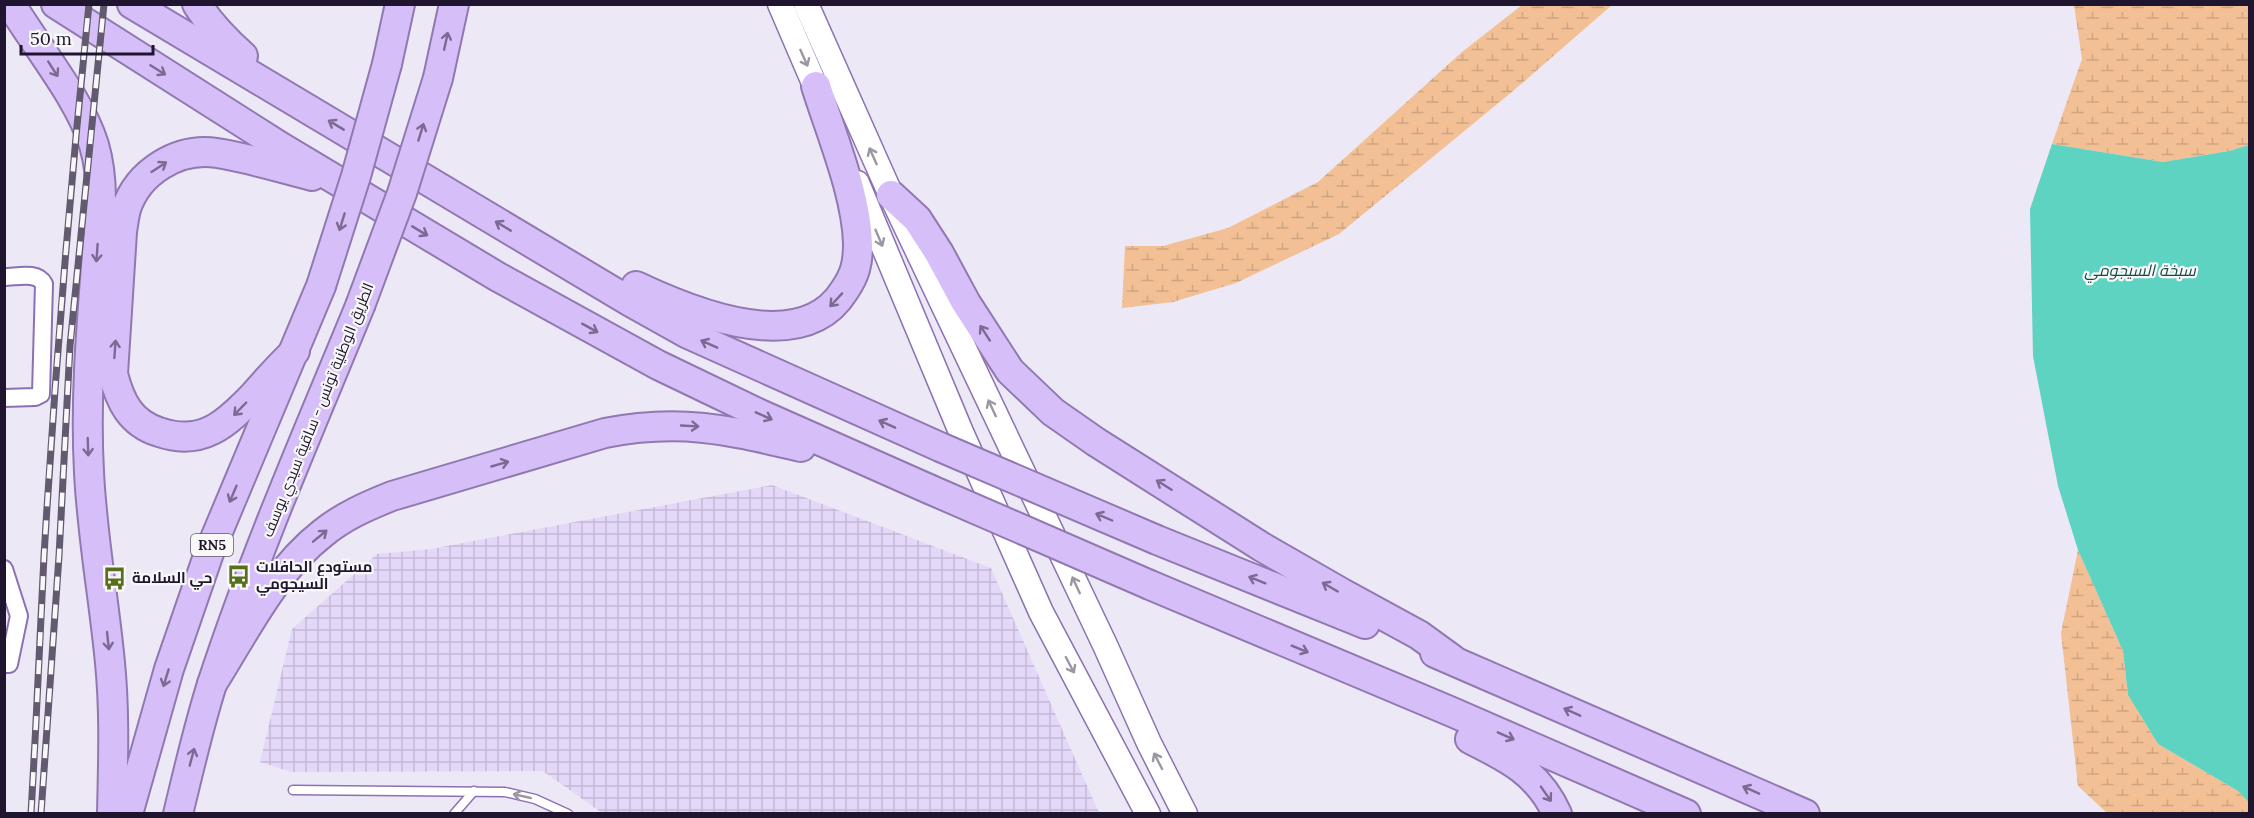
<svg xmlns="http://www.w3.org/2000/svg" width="2254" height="818" viewBox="0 0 2254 818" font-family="Lora,Cairo,serif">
	<defs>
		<pattern id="industrial-grid" width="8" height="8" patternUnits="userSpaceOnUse" patternTransform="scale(1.5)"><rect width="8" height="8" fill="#e4d8f8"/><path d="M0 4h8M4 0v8" fill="none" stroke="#c3b8d5"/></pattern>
		<pattern id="wetland-marsh" width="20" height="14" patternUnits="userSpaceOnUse" patternTransform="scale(1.5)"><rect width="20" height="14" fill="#f2c094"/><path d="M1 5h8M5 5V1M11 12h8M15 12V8" fill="none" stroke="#cfa480"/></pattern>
	</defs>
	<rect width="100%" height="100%" fill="#ede8f6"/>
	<polygon fill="url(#industrial-grid)" points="772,485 991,568 1099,813 602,813 543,771 291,772 260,762 292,629 377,554 431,549"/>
	<g fill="url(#wetland-marsh)">
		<polygon points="1522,5 1612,5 1513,91 1339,234 1236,283 1173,302 1122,308 1125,246 1163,246 1228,228 1318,182 1462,52"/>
		<polygon points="2074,5 2249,5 2249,145 2229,151 2163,162 2052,144 2082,59"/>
		<polygon points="2078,550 2123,651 2128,695 2158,744 2238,791 2249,803 2249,813 2107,813 2078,786 2061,633"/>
	</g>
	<polygon fill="#5ed3c2" points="2052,144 2163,162 2229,151 2249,145 2249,803 2238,791 2158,744 2128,695 2123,651 2078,550 2058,486 2033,356 2030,209"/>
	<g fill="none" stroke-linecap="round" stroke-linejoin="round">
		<defs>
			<g id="service">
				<polyline points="293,790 505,792 535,799 568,814"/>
				<polyline points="454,814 474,791"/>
			</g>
			<g id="minor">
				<path d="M 4,277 C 17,277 37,271 44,284 L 41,394 L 35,397 L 4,398"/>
				<polyline points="4,569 19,616 9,664 4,664"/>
			</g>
			<g id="secondary">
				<polyline points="780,4 823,104"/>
				<polyline points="806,4 891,195 1105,645 1149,743 1185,814"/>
				<polyline points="857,183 961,432 1041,612 1148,814"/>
			</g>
			<g id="trunk">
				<path d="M 7,4 L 17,14 C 41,52 81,102 94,145 C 99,162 101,181 101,199 C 95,290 84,381 89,472 C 92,536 104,599 110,663 C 115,713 113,764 112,814"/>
				<polyline points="56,4 281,147 498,277 658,365 762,415 929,489"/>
				<polyline points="132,4 629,301 688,334 940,447"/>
				<path d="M 197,4 C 210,25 225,40 243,56"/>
				<polyline points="387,64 400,4"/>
				<polyline points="438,78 454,4"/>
				<polyline points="891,195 917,219 939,253 966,303 1010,371 1053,412 1096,442 1262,547 1342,593 1419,635 1452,659"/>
				<path d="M 636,286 C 691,312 802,358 844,291 C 855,275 858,264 858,244 C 857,195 831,134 816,86"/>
				<path d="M 295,351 C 281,365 267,380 254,395 C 226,424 202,447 159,432 C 130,423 120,401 113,374 L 122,232 C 123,225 124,217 126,209 C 138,172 178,147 217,153 C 249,158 281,168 312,176"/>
				<polyline points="1157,540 1365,624"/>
				<polyline points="1150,585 1452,712 1686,814"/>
				<polyline points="1435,653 1805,814"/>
				<path d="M 212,684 C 245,632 274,571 323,533 C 344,516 367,506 392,496 L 605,433 C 681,418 728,430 801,447"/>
				<path d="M 1470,739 C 1508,758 1539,773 1557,814"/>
				<polyline points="128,814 169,669 209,553 321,286"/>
				<path d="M 178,814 C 189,769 199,724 213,681 C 255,553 309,430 360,306"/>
			</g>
		</defs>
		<use href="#service" stroke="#8c71b2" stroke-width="11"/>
		<use href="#minor" stroke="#8c71b2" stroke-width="20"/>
		<use href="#secondary" stroke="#8c71b2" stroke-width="27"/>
		<use href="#trunk" stroke="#9079b0" stroke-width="32"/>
		<use href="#service" stroke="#fff" stroke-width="8"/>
		<use href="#minor" stroke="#fff" stroke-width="16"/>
		<use href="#secondary" stroke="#fff" stroke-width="24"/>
		<use href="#trunk" stroke="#d6bff8" stroke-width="28"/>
		<defs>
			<g id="rail">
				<path d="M 31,814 C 36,728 40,641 44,556 C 55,372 70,188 89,4"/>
				<polyline points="41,814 59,556 70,346 104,4"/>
			</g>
		</defs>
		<use href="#rail" stroke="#635a6f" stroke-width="7"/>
		<use href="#rail" stroke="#f8f8f8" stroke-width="4.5" stroke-dasharray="14" stroke-linecap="butt"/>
		<defs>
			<g id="trunk-bridge">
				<polyline points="321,286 356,176 387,64"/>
				<polyline points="360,306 402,193 438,78"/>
				<polyline points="940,447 1157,540"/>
				<polyline points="929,489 1150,585"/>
			</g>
		</defs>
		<use href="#trunk-bridge" stroke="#9079b0" stroke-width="32" stroke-linecap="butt"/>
		<use href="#trunk-bridge" stroke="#d6bff8" stroke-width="28"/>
	</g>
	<defs><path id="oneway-shaft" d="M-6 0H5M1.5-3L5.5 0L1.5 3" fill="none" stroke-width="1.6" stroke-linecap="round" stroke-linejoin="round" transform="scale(1.5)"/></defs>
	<g stroke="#7b6a93">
		<use href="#oneway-shaft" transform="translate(446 41) rotate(-78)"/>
		<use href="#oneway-shaft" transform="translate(53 69) rotate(57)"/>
		<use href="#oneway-shaft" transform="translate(158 70) rotate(32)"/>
		<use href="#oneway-shaft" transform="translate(336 125) rotate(-149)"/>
		<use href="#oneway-shaft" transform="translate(421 132) rotate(-73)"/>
		<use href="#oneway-shaft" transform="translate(159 167) rotate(-33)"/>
		<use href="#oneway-shaft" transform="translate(342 222) rotate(107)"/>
		<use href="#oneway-shaft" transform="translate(503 226) rotate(-149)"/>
		<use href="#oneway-shaft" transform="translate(420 231) rotate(31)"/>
		<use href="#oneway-shaft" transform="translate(97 253) rotate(94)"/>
		<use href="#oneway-shaft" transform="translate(836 300) rotate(133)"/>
		<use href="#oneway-shaft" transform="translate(590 328) rotate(29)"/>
		<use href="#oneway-shaft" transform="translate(985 333) rotate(-123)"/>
		<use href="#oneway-shaft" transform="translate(709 344) rotate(-156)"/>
		<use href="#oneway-shaft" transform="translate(115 349) rotate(-86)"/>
		<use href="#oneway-shaft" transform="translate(240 409) rotate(134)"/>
		<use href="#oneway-shaft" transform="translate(764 416) rotate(24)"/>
		<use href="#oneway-shaft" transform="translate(887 424) rotate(-156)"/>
		<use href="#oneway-shaft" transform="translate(690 426) rotate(3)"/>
		<use href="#oneway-shaft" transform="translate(88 447) rotate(88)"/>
		<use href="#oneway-shaft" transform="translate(500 464) rotate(-16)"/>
		<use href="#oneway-shaft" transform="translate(1164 485) rotate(-148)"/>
		<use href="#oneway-shaft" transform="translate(233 494) rotate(113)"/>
		<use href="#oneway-shaft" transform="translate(1104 517) rotate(-157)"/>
		<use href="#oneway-shaft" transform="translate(320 536) rotate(-39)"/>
		<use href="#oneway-shaft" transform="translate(1257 580) rotate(-158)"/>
		<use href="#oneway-shaft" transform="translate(1330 587) rotate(-150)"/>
		<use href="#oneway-shaft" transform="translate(108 641) rotate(84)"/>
		<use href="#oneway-shaft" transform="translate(1300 649) rotate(22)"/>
		<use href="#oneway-shaft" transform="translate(166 678) rotate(107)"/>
		<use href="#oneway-shaft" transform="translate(1572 712) rotate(-156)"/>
		<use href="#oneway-shaft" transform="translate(1506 736) rotate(24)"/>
		<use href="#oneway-shaft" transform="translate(192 757) rotate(-75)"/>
		<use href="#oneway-shaft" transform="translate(1751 790) rotate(-156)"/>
		<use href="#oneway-shaft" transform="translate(1546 794) rotate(55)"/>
	</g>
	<g stroke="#9b96a1">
		<use href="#oneway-shaft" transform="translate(804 58) rotate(66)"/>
		<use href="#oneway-shaft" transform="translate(873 156) rotate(-114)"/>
		<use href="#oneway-shaft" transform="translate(879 238) rotate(67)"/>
		<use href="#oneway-shaft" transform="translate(992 408) rotate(-115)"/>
		<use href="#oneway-shaft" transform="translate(1076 585) rotate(-115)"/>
		<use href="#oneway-shaft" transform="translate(1070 665) rotate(62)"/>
		<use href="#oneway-shaft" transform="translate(1158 761) rotate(-117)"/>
		<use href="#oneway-shaft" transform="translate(522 796) rotate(-167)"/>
	</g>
	<defs>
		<symbol id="bus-bare" viewBox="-9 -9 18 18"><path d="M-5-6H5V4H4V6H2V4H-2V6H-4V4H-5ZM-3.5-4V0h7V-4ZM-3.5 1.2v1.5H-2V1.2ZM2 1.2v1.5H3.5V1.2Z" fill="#596e1d" stroke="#f8f8f8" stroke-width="2.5" paint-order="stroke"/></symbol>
	</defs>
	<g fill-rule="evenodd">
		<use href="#bus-bare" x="222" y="560" width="33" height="33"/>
		<use href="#bus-bare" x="98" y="562" width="33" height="33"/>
	</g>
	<g text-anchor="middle" stroke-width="4.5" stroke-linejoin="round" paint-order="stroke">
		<rect fill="#f8f8f8" stroke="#61596b" stroke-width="1.5" x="191" y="534" width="42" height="22" rx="4.5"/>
		<g font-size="14" font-weight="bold" fill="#20152e">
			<text x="212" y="550">RN5</text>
		</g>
		<g font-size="15" fill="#20152e" stroke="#f8f8f8">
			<text transform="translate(318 410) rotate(-68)" y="5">الطريق الوطنية تونس - ساقية سيدي يوسف</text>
		</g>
		<g font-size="15" font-weight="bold" fill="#20152e" stroke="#f8f8f8" text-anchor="start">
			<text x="256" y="572">مستودع الحافلات<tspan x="256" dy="17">السيجومي</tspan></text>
			<text x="132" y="583">حي السلامة</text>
		</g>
		<g font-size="16" font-style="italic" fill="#154942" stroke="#f8f8f8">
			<text x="2140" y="276">سبخة السيجومي</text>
		</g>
	</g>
	<rect width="2254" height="818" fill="none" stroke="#20152e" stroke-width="12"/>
	<path d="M21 45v9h132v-9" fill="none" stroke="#20152e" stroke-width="3"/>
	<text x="30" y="45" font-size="18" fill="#20152e" stroke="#f8f8f8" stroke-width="4.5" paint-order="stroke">50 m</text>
</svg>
